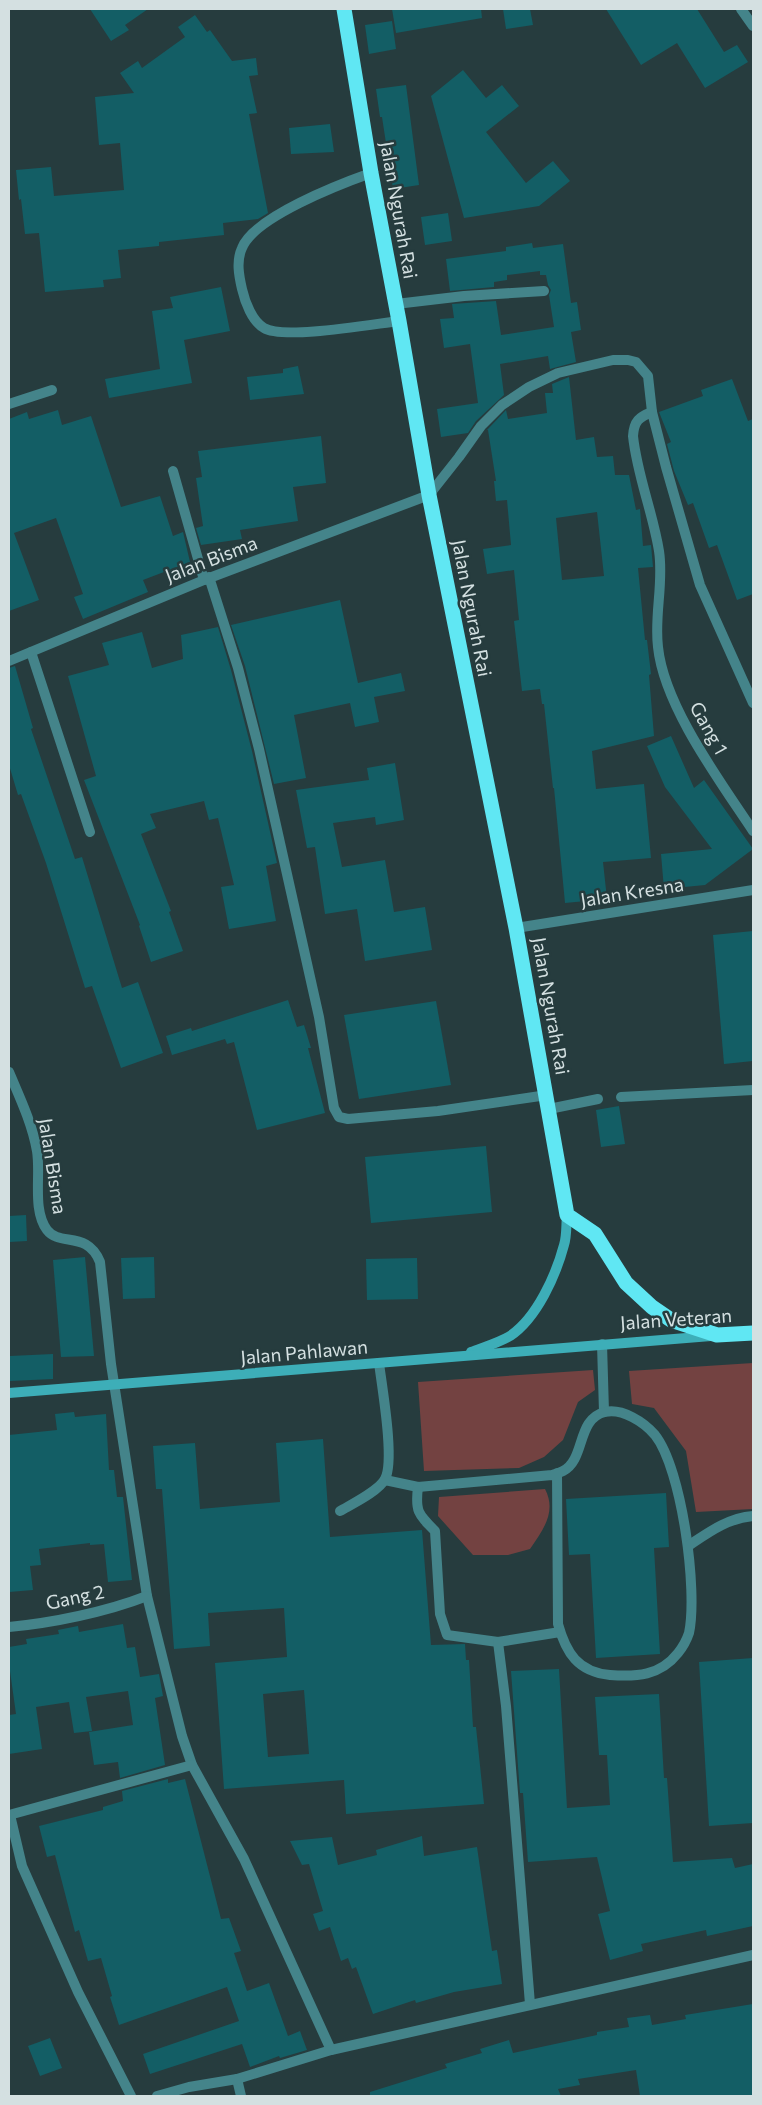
<svg xmlns="http://www.w3.org/2000/svg" width="762" height="2105" viewBox="0 0 762 2105" font-family="Commissioner,sans-serif">
	<rect width="100%" height="100%" fill="#263c3e"/>
	<g fill="#734241">
		<polygon points="753,1363 753,1509 696,1512 686,1451 654,1408 632,1404 629,1371"/>
		<polygon points="593,1370 595,1390 578,1402 563,1440 544,1457 519,1468 424,1471 418,1382"/>
		<path d="M 545,1489 C 557,1512 543,1530 530,1549 L 508,1555 L 473,1555 L 438,1516 L 439,1497 Z"/>
	</g>
	<g fill="#135e65" fill-rule="evenodd">
		<polygon points="90,9 148,9 125,25 129,30 111,41"/>
		<polygon points="392,9 481,9 482,18 396,33"/>
		<polygon points="503,9 530,9 533,25 506,29"/>
		<polygon points="606,9 697,9 724,52 737,45 748,62 705,88 677,43 641,65"/>
		<polygon points="195,15 207,32 210,30 232,61 256,58 258,75 249,76 257,113 249,114 268,213 258,219 223,223 224,235 159,242 159,246 118,250 121,278 103,280 104,287 45,292 39,233 25,234 21,199 19,200 16,170 51,167 54,196 124,190 120,143 99,145 95,97 134,93 120,73 138,61 142,68 185,37 178,27"/>
		<polygon points="392,21 396,49 369,54 365,25"/>
		<polygon points="463,70 486,98 502,85 519,106 486,132 526,183 553,161 570,181 539,206 464,218 431,96"/>
		<polygon points="406,85 419,185 393,189 382,117 380,117 376,89"/>
		<polygon points="330,124 334,152 291,154 289,128"/>
		<polygon points="448,213 452,241 425,245 421,217"/>
		<polygon points="532,243 533,248 563,244 571,303 577,302 581,330 571,332 576,362 550,369 548,356 500,364 504,395 476,421 468,433 441,437 437,409 478,403 470,344 444,348 440,319 454,318 452,304 496,301 501,335 554,327 549,295 551,290 548,285 546,275 540,275 540,271 507,275 507,280 494,282 494,287 450,291 446,259 506,251 506,247"/>
		<polygon points="221,287 230,331 184,340 192,383 109,398 105,379 160,369 152,311 173,308 170,297"/>
		<polygon points="298,366 304,394 250,400 247,377 283,373 283,369"/>
		<path d="M 569,377 L 576,440 L 594,437 L 597,457 L 613,456 L 615,475 L 629,475 L 636,510 L 640,509 L 643,546 L 651,545 L 653,567 L 638,568 L 645,640 L 647,640 L 651,674 L 649,675 L 654,736 L 592,751 L 596,789 L 644,784 L 651,858 L 603,862 L 607,899 L 565,903 L 554,788 L 553,788 L 544,704 L 542,704 L 540,689 L 522,691 L 514,621 L 519,620 L 514,570 L 487,574 L 483,549 L 511,545 L 507,500 L 496,501 L 494,481 L 496,481 L 488,430 L 487,430 L 506,410 L 508,419 L 547,413 L 545,393 L 553,393 L 552,384 ZM 597,512 L 604,576 L 562,580 L 556,518 Z"/>
		<polygon points="732,379 748,421 753,419 753,594 737,600 717,545 709,548 693,503 688,505 674,471 667,444 671,442 659,412 703,396 701,390"/>
		<polygon points="58,410 62,425 91,416 121,507 160,496 173,536 183,532 190,562 143,580 148,592 83,619 74,597 83,594 56,518 14,533 39,600 9,611 9,419 27,412 29,419"/>
		<polygon points="321,436 326,483 293,487 298,521 240,530 242,539 201,545 196,528 203,526 196,478 202,477 198,451"/>
		<polygon points="340,600 358,683 401,673 405,691 374,697 379,722 355,727 350,703 294,715 306,778 274,784 245,666 231,625"/>
		<polygon points="218,627 231,670 252,751 277,863 266,866 276,921 229,929 221,887 234,885 218,818 209,820 204,801 150,814 156,828 141,834 171,911 169,912 183,951 151,962 139,926 140,925 84,780 96,776 68,676 109,665 102,643 142,632 152,668 183,659 181,635"/>
		<polygon points="15,666 33,728 31,729 75,859 82,857 122,988 138,982 163,1053 121,1068 92,986 85,988 46,863 21,794 18,795 9,765 9,668"/>
		<polygon points="671,736 694,788 704,780 753,849 705,885 664,889 661,854 712,849 665,787 647,746"/>
		<polygon points="395,763 404,820 376,825 375,817 333,823 342,867 385,860 394,912 425,907 432,950 365,961 357,909 325,914 315,847 307,848 296,790 369,780 367,768"/>
		<polygon points="753,931 753,1061 724,1064 713,935"/>
		<polygon points="288,1000 297,1027 304,1025 311,1048 308,1048 325,1113 257,1130 234,1042 227,1044 225,1039 172,1055 166,1036 191,1028 192,1031"/>
		<polygon points="436,1001 451,1085 359,1099 344,1015"/>
		<polygon points="619,1106 625,1144 601,1147 596,1110"/>
		<polygon points="486,1146 492,1212 371,1223 365,1157"/>
		<polygon points="26,1215 27,1241 9,1242 9,1216"/>
		<polygon points="85,1257 94,1356 61,1357 53,1260"/>
		<polygon points="154,1257 155,1298 123,1299 121,1258"/>
		<polygon points="417,1258 418,1299 367,1300 366,1259"/>
		<polygon points="53,1354 53,1379 10,1381 10,1356"/>
		<polygon points="74,1412 75,1417 106,1414 109,1470 114,1470 117,1497 123,1497 132,1580 108,1582 104,1544 90,1545 90,1543 39,1549 41,1565 30,1566 33,1590 9,1592 9,1435 57,1430 55,1414"/>
		<path d="M 323,1439 L 330,1537 L 422,1530 L 431,1645 L 465,1644 L 466,1660 L 469,1660 L 473,1727 L 476,1727 L 484,1804 L 346,1814 L 344,1780 L 224,1789 L 215,1663 L 287,1657 L 284,1608 L 208,1613 L 210,1646 L 174,1649 L 162,1489 L 156,1489 L 153,1446 L 195,1443 L 200,1509 L 280,1502 L 276,1443 ZM 304,1690 L 309,1754 L 268,1757 L 263,1694 Z"/>
		<polygon points="666,1493 669,1547 654,1548 660,1654 596,1658 590,1554 569,1555 566,1499"/>
		<polygon points="123,1624 127,1648 135,1647 140,1677 159,1674 163,1696 155,1698 165,1765 120,1778 118,1762 94,1765 89,1732 133,1725 128,1691 86,1697 92,1731 74,1733 69,1702 36,1707 42,1749 9,1754 9,1715 16,1714 9,1664 9,1647 27,1644 26,1639 59,1634 58,1630 78,1626 79,1632"/>
		<polygon points="753,1658 753,1823 709,1826 699,1662"/>
		<polygon points="559,1669 567,1808 610,1805 607,1755 599,1755 595,1697 659,1694 664,1778 667,1778 673,1862 732,1858 735,1868 753,1864 753,1926 707,1936 706,1930 641,1944 643,1951 610,1960 598,1914 610,1911 597,1857 528,1862 523,1793 520,1793 511,1671"/>
		<polygon points="168,1779 168,1783 185,1779 221,1919 229,1918 241,1951 234,1953 247,1991 269,1983 288,2036 300,2031 307,2050 280,2058 279,2056 250,2067 242,2044 150,2074 143,2054 239,2021 227,1987 119,2025 110,1997 112,1996 101,1958 88,1961 79,1930 75,1932 55,1855 47,1857 39,1826 103,1810 103,1807 123,1801 122,1791"/>
		<polygon points="422,1836 424,1856 477,1847 492,1951 497,1950 502,1984 454,1992 416,2003 415,2000 373,2014 356,1967 352,1969 348,1958 341,1961 330,1927 319,1931 313,1914 323,1911 309,1864 302,1865 290,1841 332,1837 338,1865 377,1855 376,1850"/>
		<polygon points="753,2004 753,2096 640,2096 636,2070 578,2079 580,2085 558,2089 561,2096 370,2096 370,2092 447,2068 445,2064 482,2053 480,2049 509,2040 513,2053 597,2035 597,2032 629,2027 627,2018 650,2015 652,2025 686,2019 685,2015"/>
		<polygon points="50,2038 62,2068 40,2076 28,2046"/>
	</g>
	<g fill="none" stroke-linecap="round" stroke-linejoin="round">
		<g stroke="#44848a" stroke-width="10">
			<path d="M 371,173 C 340,184 254,217 242,248 C 236,261 239,276 242,289 C 245,302 252,321 264,328 C 283,340 373,324 399,321"/>
			<polyline points="621,1097 753,1090"/>
			<polyline points="549,1109 598,1099"/>
			<polyline points="602,1344 604,1412"/>
			<path d="M 385,1480 L 418,1487 L 552,1475 C 555,1474 559,1473 563,1471 C 586,1459 576,1419 605,1412 C 622,1408 644,1422 655,1435 C 682,1469 698,1591 689,1633 C 687,1639 682,1648 678,1653 C 660,1676 636,1677 610,1675 C 578,1672 566,1653 558,1624 L 557,1473"/>
			<path d="M 418,1487 C 415,1511 418,1514 435,1531 L 440,1614 L 447,1635 L 498,1642 L 560,1632"/>
			<path d="M 340,1511 C 352,1504 379,1491 385,1479 C 395,1461 382,1387 379,1363"/>
			<path d="M 688,1546 C 709,1532 728,1518 753,1516"/>
		</g>
		<g stroke="#44848a" stroke-width="10">
			<polyline points="741,9 753,26"/>
			<polyline points="396,304 464,296 544,291"/>
			<polyline points="9,404 52,390"/>
			<path d="M 652,412 C 639,417 634,421 633,436 C 637,475 653,513 659,551 C 664,583 654,615 658,647 C 664,706 720,781 753,831"/>
			<polyline points="173,471 204,580"/>
			<polyline points="209,577 238,668 259,749 319,1017 334,1108 339,1117 348,1119 438,1111 547,1095"/>
			<polyline points="31,652 90,832"/>
			<polyline points="9,661 204,580 429,495 459,457 481,426 502,405 529,387 558,373 613,360 628,360 636,362 648,376 652,412 666,467 700,585 753,703"/>
			<polyline points="516,928 753,890"/>
			<path d="M 9,1072 C 20,1098 32,1123 37,1151 C 41,1175 32,1210 47,1230 C 60,1247 87,1230 100,1262 L 111,1364 L 147,1596 L 182,1736 L 192,1765 L 244,1859 L 331,2050"/>
			<path d="M 9,1627 C 52,1623 106,1612 147,1596"/>
			<polyline points="498,1642 506,1706 530,2004"/>
			<polyline points="9,1815 192,1765"/>
			<polyline points="10,1815 22,1866 78,1992 131,2096"/>
			<polyline points="237,2079 241,2096"/>
			<polyline points="157,2096 189,2087 237,2079 331,2050 753,1955"/>
		</g>
		<g stroke="#3daeb8" stroke-width="10">
			<path d="M 471,1352 C 484,1347 498,1343 510,1336 C 537,1318 556,1275 564,1245 C 567,1236 566,1224 567,1215"/>
			<polyline points="9,1393 711,1336"/>
		</g>
		<polyline stroke="#60e7f3" stroke-width="15" points="344,9 371,173 399,321 429,495 516,928 567,1215 595,1234 626,1283 652,1307 671,1320 717,1335 753,1333"/>
	</g>
	<g text-anchor="middle" stroke-width="5" stroke-linejoin="round" paint-order="stroke">
		<g font-size="19" fill="#d4e0e1" stroke="#263c3e">
			<text transform="translate(399 210) rotate(80)" y="7">Jalan Ngurah Rai</text>
			<text transform="translate(211 559) rotate(-21)" y="7">Jalan Bisma</text>
			<text transform="translate(472 608) rotate(79)" y="7">Jalan Ngurah Rai</text>
			<text transform="translate(709 728) rotate(61)" y="7">Gang 1</text>
			<text transform="translate(632 892) rotate(-9)" y="7">Jalan Kresna</text>
			<text transform="translate(551 1006) rotate(80)" y="7">Jalan Ngurah Rai</text>
			<text transform="translate(53 1166) rotate(81)" y="7">Jalan Bisma</text>
			<text transform="translate(676 1319) rotate(-4)" y="7">Jalan Veteran</text>
			<text transform="translate(304 1352) rotate(-5)" y="7">Jalan Pahlawan</text>
			<text transform="translate(75 1597) rotate(-12)" y="7">Gang 2</text>
		</g>
	</g>
	<rect width="762" height="2105" fill="none" stroke="#d4e0e1" stroke-width="20"/>
</svg>
